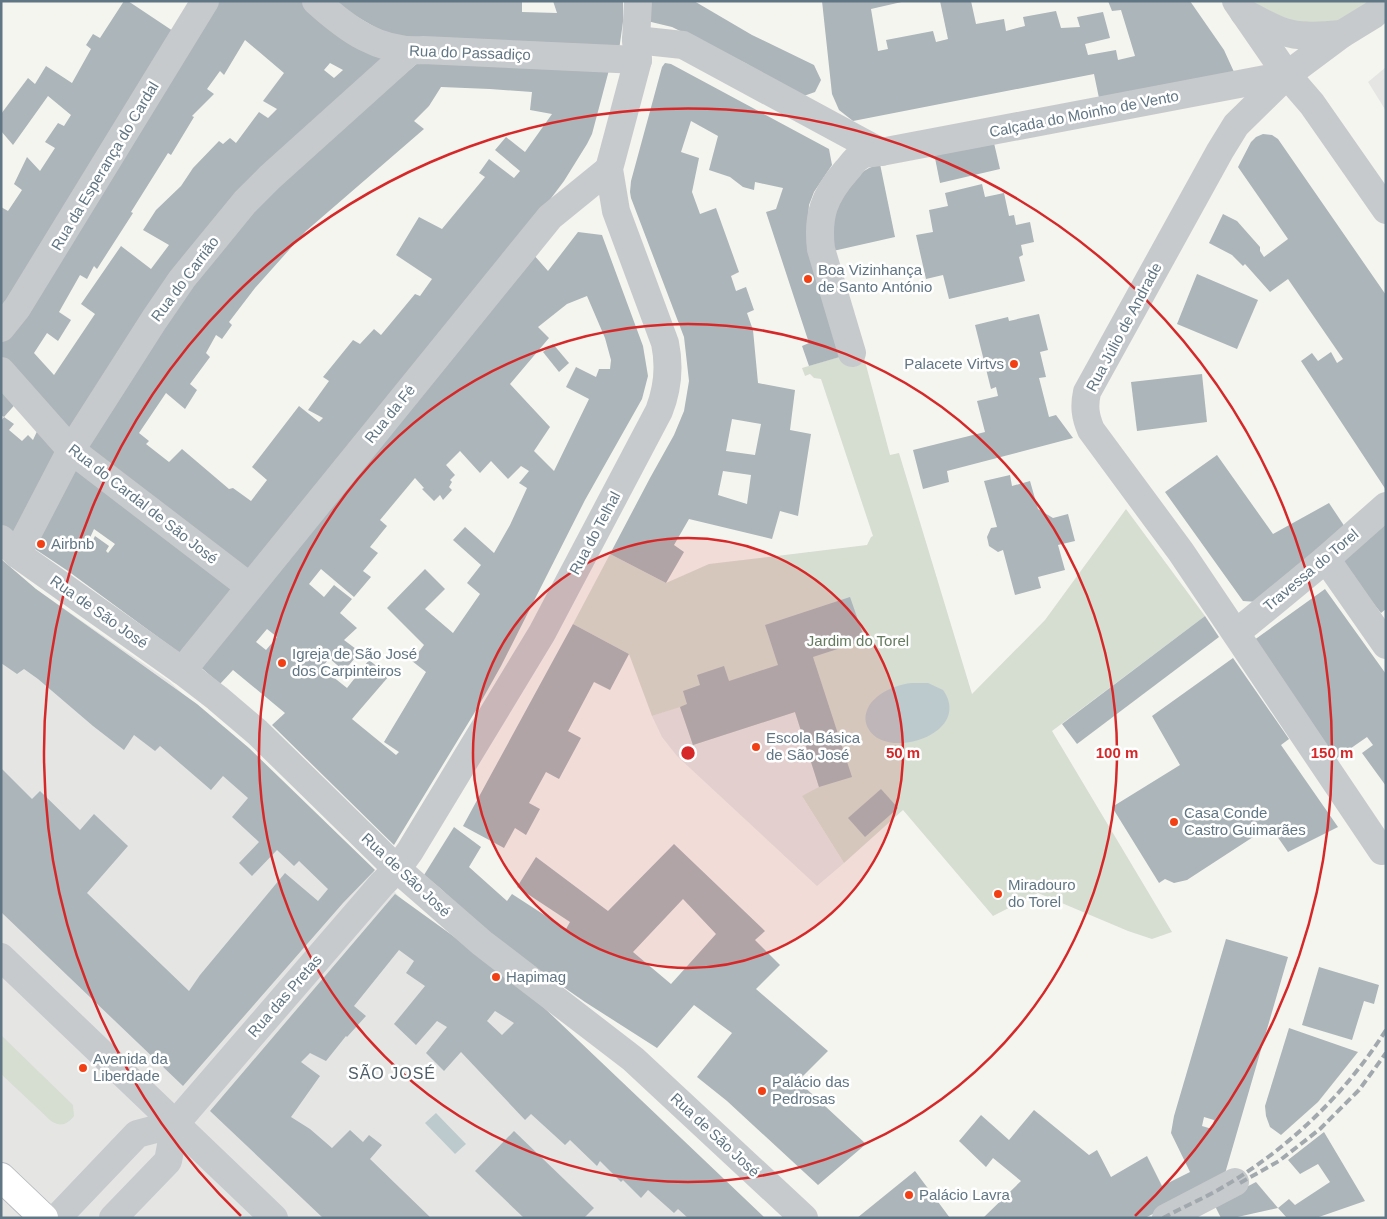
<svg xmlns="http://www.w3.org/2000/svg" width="1387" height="1219" viewBox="0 0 1387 1219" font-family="Helvetica,sans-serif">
	<rect width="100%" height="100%" fill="#f5f5f0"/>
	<g fill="#e5e6e4">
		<polygon points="1386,67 1386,111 1368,82"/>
		<polygon points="1,565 169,681 381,878 717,1218 1,1218"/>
		<polygon points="778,665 852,777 802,796 844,863 817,886 677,756 662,737 652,716 687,704"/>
	</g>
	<g fill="#d6ddd1">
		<polygon points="1242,1 1376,1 1342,20 1318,25 1293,24"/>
		<polygon points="862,350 890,455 899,453 972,694 1045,620 1126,509 1205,616 1052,731 1172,932 1152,939 1128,931 1038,893 993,916 903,810 844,863 802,796 819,787 795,712 693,745 680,707 652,716 629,654 573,624 610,554 666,583 709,564 867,545 871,537 873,536 821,379 814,378 810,374 805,376 802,368"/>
		<path d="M 1,1035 L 73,1105 L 74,1116 C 67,1125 60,1127 51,1121 L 1,1074 Z"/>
	</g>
	<g fill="#bccace">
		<path d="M 912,683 L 928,683 L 943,690 C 974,734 885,762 868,728 C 864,721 865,713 869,706 C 877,693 897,684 912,683 Z"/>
		<polygon points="436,1113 466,1144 455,1154 425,1123"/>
	</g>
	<g fill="#acb5b9" fill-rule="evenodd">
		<polygon points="124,1 128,1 176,33 1,318 1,207 8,211 22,190 14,184 27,157 40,171 55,148 45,142 58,123 64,126 71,115 48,96 13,145 1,131 1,114 28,78 35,84 46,66 72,83 91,49 86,45 93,34 100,38"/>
		<path d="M 212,1 L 302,1 L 332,24 L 383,55 L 372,79 L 342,106 L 71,433 L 1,362 L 1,336 ZM 245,40 L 284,73 L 263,101 L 277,109 L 268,118 L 259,112 L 236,143 L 230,138 L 223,144 L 219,141 L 193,168 L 181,186 L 156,210 L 143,230 L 169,245 L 151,269 L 121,246 L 81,304 L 95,314 L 54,375 L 34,353 L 47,333 L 58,341 L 71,320 L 59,312 L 80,275 L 87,279 L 94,266 L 97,269 L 133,213 L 131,212 L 168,153 L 171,155 L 194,117 L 192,116 L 214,94 L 207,89 L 220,71 L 224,75 ZM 330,63 L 343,70 L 334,78 L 324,70 Z"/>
		<polygon points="330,1 522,1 522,12 557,13 553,1 623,1 623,22 619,50 390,36"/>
		<polygon points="648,1 694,1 752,35 814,65 821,80 815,92 801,97 747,64 672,27 647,21"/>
		<polygon points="822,1 906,1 871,9 878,51 888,49 886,40 933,31 936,42 948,39 940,1 971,1 976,24 1004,19 1006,31 1025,26 1023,17 1056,11 1061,28 1080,27 1077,17 1103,12 1110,38 1085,44 1088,55 1116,50 1118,60 1135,56 1121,10 1112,11 1108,1 1190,1 1224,50 1234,72 1099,98 1094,74 853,121 839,110 832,94"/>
		<path d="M 420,61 L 609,70 L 592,134 L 587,144 L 564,181 L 537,217 L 251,574 L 81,444 L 112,396 L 259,196 ZM 441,87 L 490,89 L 532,92 L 530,110 L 552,114 L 525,152 L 506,137 L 495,150 L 520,171 L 514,178 L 489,159 L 479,173 L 485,177 L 442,229 L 419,217 L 396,255 L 432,279 L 420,296 L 415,294 L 381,335 L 374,329 L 360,344 L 353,340 L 323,377 L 329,381 L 308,410 L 323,418 L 319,422 L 299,406 L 252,467 L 267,480 L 251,501 L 233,488 L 229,489 L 182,449 L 169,462 L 146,444 L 149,441 L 139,433 L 166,393 L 185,409 L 197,390 L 190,384 L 210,357 L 206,353 L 216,335 L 222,339 L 232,325 L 229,322 L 255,288 L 306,231 L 424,129 L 414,121 L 429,106 Z"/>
		<path d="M 665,63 L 671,64 L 829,149 L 832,165 L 814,192 L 809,205 L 807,233 L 843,356 L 809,366 L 802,346 L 809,343 L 766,212 L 776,209 L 783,188 L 755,182 L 754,190 L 743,187 L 730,177 L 709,170 L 718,136 L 691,121 L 681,152 L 699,158 L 692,192 L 700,214 L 716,208 L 739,272 L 731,276 L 736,291 L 746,287 L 754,310 L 747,313 L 753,330 L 758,383 L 795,390 L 790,430 L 811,434 L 798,516 L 780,511 L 772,539 L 689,519 L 674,545 L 684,552 L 666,583 L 610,554 L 650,478 L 674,435 L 684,411 L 689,381 L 684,337 L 631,198 L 630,192 L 631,181 L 662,67 ZM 732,419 L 761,424 L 755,455 L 726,451 ZM 723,471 L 751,475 L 747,504 L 718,495 Z"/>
		<polygon points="1263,134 1272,135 1278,139 1386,295 1386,490 1301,361 1312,353 1318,361 1331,352 1337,363 1343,359 1288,279 1270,292 1245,264 1243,266 1232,255 1209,243 1223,214 1237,221 1260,247 1260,251 1264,257 1288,239 1238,167 1251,142 1256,137"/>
		<polygon points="994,143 1000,169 940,183 934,153"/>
		<polygon points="880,164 895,237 833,251 831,238 836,207 842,194 859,174 869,168"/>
		<polygon points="982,184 985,197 1004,193 1009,216 1014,215 1016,225 1030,222 1034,242 1021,245 1023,255 1019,257 1025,281 949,299 943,275 926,279 916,235 933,232 929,210 948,206 945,193"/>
		<path d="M 578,232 L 602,235 L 643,346 L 648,376 L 642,399 L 585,500 L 501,666 L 478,707 L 394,845 L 272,725 L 285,713 L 233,670 L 220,684 L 197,664 L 533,254 L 548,271 ZM 587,296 L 605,338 L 611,360 L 610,369 L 599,369 L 596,377 L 576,367 L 566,387 L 589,399 L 554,471 L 534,451 L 550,427 L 510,384 L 549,338 L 538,327 L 567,304 ZM 460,451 L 480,473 L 491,461 L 508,479 L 521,466 L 529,471 L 519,483 L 527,488 L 510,525 L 494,553 L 465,527 L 453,540 L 481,565 L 467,583 L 480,594 L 453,633 L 425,609 L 445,589 L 425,569 L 387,608 L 424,645 L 412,661 L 426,672 L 384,742 L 399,752 L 396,755 L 352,719 L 389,676 L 369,660 L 347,688 L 322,668 L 329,658 L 344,671 L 360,652 L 344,640 L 357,628 L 340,613 L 352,599 L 334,585 L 324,597 L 309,584 L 321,569 L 354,597 L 371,577 L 363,571 L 378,553 L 370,547 L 387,526 L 380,520 L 415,478 L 424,488 L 422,489 L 434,501 L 440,495 L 443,500 L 452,490 L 449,487 L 452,482 L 450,480 L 455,475 L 446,465 ZM 267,629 L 277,637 L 266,650 L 256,642 Z"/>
		<polygon points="1197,274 1258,300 1237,349 1177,324"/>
		<polygon points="1039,314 1048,350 1040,352 1046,377 1039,378 1049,417 1056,415 1073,438 947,471 949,482 923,489 913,450 985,432 977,401 998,396 996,387 991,389 975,325 1008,317 1009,321"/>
		<polygon points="553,344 569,363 559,372 543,352"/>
		<polygon points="1202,374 1207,422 1137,431 1131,382"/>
		<polygon points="1,387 19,400 4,417 1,415"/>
		<polygon points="4,417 14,424 9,430 22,441 28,435 33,440 40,425 64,449 18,542 1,529 1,421"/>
		<polygon points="1217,455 1273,534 1329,503 1345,527 1257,602 1243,601 1165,492"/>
		<path d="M 74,462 L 240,589 L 185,657 L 68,571 L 26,543 ZM 94,529 L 115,544 L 108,553 L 106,551 L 109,546 L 95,536 L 92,542 L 89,540 Z"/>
		<polygon points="1010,475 1012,486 1030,481 1038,509 1053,518 1068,514 1075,541 1058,545 1065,570 1038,577 1041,588 1015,595 1003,550 998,552 989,546 987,537 991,528 997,527 984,481"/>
		<polygon points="1386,523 1386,609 1381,613 1341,563"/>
		<polygon points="1,559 36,589 197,704 249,748 375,870 343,903 183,1086 1,912 1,768 32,799 40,791 80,830 94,814 128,846 87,893 189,991 200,975 285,873 318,901 328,889 299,861 294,866 277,850 252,876 239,863 259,842 232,817 248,798 223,776 211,790 160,746 155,751 134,735 124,750 93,726 38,679 24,669 17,674 1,663"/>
		<polygon points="1325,589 1386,674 1386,786 1362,753 1373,745 1367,737 1334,760 1250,643"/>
		<polygon points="850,597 865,640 813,657 852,777 819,787 795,712 693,745 680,707 687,704 683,691 700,685 697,675 724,666 729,681 778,665 765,625"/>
		<polygon points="1205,616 1219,637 1077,744 1062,724"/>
		<polygon points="573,624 629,654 610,690 594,682 568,731 581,738 559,779 546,772 529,803 540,809 526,835 515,828 504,848 463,826"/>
		<polygon points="1233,658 1289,739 1281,745 1338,827 1288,852 1270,826 1187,880 1174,883 1165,879 1159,883 1112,807 1180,765 1152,716"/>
		<polygon points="881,789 898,808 865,837 848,818"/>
		<path d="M 454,827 L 481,847 L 469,867 L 507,901 L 512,894 L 566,929 L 570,922 L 517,887 L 536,857 L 608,911 L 674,844 L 765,931 L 755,940 L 780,965 L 756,989 L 828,1051 L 798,1081 L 866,1144 L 818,1185 L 727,1101 L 697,1077 L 732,1033 L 694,1005 L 657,1048 L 585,1002 L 487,934 L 441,889 L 424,875 ZM 683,899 L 716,934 L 671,984 L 633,952 Z"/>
		<path d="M 395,894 L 517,982 L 765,1218 L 688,1218 L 678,1209 L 674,1213 L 648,1190 L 641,1198 L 623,1180 L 621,1182 L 600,1161 L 597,1166 L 570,1140 L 565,1145 L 531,1114 L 525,1120 L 461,1052 L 444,1071 L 426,1053 L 447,1027 L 437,1021 L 416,1045 L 394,1024 L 425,986 L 406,973 L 414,961 L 399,950 L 354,1006 L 366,1016 L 347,1037 L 346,1036 L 326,1061 L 310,1053 L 301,1062 L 320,1076 L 291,1117 L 310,1129 L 332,1148 L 350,1130 L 363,1142 L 369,1135 L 382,1145 L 370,1159 L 431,1218 L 323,1218 L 210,1111 ZM 495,1011 L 514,1023 L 502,1035 L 487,1021 Z"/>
		<path d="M 1226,939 L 1288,957 L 1224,1177 L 1145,1218 L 983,1218 L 1021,1181 L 993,1158 L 986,1167 L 959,1141 L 981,1115 L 1009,1140 L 1034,1110 L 1089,1155 L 1097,1150 L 1111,1177 L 1147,1156 L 1162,1186 L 1190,1172 L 1171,1133 L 1174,1116 ZM 1204,1117 L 1214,1120 L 1212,1129 L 1202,1126 Z"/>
		<polygon points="1319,967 1379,985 1374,1004 1364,1001 1352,1040 1302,1025"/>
		<polygon points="1289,1028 1358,1052 1318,1102 1281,1135 1270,1127 1266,1116 1265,1106"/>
		<polygon points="514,1131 594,1208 584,1218 524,1218 475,1171"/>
		<polygon points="1324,1132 1365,1201 1316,1218 1287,1218 1278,1208 1289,1199 1295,1205 1330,1182 1318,1164 1300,1174 1288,1160"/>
		<polygon points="915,1171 950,1218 857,1218"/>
		<polygon points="1256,1182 1278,1208 1233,1218 1221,1218 1214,1204"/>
	</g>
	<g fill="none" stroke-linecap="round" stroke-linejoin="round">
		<defs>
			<polyline id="major" points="1,1177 44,1218"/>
		</defs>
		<use href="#major" stroke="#b7bbbe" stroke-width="30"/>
		<g stroke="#c7cacd" stroke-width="28">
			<path d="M 316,1 C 347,29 379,53 423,50 L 638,60"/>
			<polyline points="1236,1 1287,75 1312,104 1386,210"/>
			<path d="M 1244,13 C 1257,19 1270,27 1284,32 C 1302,38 1323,35 1342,34"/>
			<polyline points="636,40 683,45 881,152 1287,75"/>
			<polyline points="1,328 17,308 205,1"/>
			<path d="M 852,353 L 821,249 C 817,216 824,196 846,171 C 850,167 854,160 859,157 C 864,153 875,153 881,152"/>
			<polyline points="1,371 71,450 250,587"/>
			<polyline points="1,539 17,554 182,671 217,698 257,732 397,869 482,943 633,1059 804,1218"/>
			<polyline points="17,554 71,450 154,320 182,279 245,202 270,177 410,51"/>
			<polyline points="1326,559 1386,645"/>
			<polyline points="1236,633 1326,559 1386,506"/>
			<polyline points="182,671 550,217 609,169"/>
			<path d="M 1382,851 L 1181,552 L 1091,430 C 1085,416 1084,406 1087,392 L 1220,151 L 1236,125 L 1287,75 L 1342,34 L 1373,15 L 1386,4"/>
			<polyline points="1,957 274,1218"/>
			<polyline points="57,1218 137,1134 175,1124"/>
			<path d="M 113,1218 L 168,1161 L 175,1124 L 382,884 L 397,869 L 410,851 L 542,633 L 659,411 C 668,388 670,367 665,343 L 616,211 L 609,169 L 638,60 L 636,40 L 638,1"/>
			<polyline points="1166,1218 1235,1182"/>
		</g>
		<use href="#major" stroke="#fff" stroke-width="28"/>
		<g stroke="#a2a9ae" stroke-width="4" stroke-dasharray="8 4" stroke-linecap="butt">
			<polyline points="1240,1183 1279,1161 1320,1129 1359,1090 1386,1053"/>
			<path d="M 1163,1218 C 1181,1208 1200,1200 1218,1190 C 1286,1151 1344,1096 1386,1030"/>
		</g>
	</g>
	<circle cx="688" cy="753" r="215" fill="#d62828" fill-opacity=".12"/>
	<g fill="none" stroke="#d62828" stroke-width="2.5">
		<circle cx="688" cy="753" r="215"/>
		<circle cx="688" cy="753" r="429"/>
		<path d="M241 1216A644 644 0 1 1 1135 1216"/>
	</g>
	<g fill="#f24014" stroke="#fff" stroke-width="2">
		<circle cx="808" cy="279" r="5"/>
		<circle cx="1014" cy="364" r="5"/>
		<circle cx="41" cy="544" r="5"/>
		<circle cx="282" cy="663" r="5"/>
		<circle cx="756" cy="747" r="5"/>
		<circle cx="1174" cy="822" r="5"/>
		<circle cx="998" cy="894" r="5"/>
		<circle cx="496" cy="977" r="5"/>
		<circle cx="83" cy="1068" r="5"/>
		<circle cx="762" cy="1091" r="5"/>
		<circle cx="909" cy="1195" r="5"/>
	</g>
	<g text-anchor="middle" stroke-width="5" stroke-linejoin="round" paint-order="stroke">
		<g font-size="15" fill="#617684" stroke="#fff">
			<text transform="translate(470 53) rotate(2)" y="5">Rua do Passadiço</text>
			<text transform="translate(1084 114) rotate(-11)" y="5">Calçada do Moinho de Vento</text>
			<text transform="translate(105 166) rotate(-59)" y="5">Rua da Esperança do Cardal</text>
			<text transform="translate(185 279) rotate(-53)" y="5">Rua do Carrião</text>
			<text transform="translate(1124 327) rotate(-62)" y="5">Rua Júlio de Andrade</text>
			<text transform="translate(390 414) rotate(-51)" y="5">Rua da Fé</text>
			<text transform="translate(143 504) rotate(38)" y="5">Rua do Cardal de São José</text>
			<text transform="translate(595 533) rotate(-62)" y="5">Rua do Telhal</text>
			<text transform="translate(1311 570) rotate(-40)" y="5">Travessa do Torel</text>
			<text transform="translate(99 612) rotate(35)" y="5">Rua de São José</text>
			<text transform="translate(406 875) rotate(43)" y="5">Rua de São José</text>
			<text transform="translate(285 996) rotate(-49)" y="5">Rua das Pretas</text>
			<text transform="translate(715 1135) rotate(43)" y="5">Rua de São José</text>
		</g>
		<g font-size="15" fill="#617684" stroke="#fff" text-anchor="start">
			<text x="818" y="275">Boa Vizinhança<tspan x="818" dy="17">de Santo António</tspan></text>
			<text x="1004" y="369" text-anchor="end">Palacete Virtvs</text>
			<text x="51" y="549">Airbnb</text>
			<text x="292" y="659">Igreja de São José<tspan x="292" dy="17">dos Carpinteiros</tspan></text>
			<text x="766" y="743">Escola Básica<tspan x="766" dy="17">de São José</tspan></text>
			<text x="1184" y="818">Casa Conde<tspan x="1184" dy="17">Castro Guimarães</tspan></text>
			<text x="1008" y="890">Miradouro<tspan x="1008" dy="17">do Torel</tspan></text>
			<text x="506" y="982">Hapimag</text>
			<text x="93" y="1064">Avenida da<tspan x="93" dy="17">Liberdade</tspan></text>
			<text x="772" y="1087">Palácio das<tspan x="772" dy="17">Pedrosas</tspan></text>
			<text x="919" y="1200">Palácio Lavra</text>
		</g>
		<g font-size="15" fill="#677b61" stroke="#fff">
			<text x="858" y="646">Jardim do Torel</text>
		</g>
		<g font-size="16" letter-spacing="1" fill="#505f69" stroke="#fff">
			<text x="392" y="1079">SÃO JOSÉ</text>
		</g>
	</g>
	<circle cx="688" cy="753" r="8" fill="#d62828" stroke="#fff" stroke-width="2.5"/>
	<g font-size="15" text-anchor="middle" font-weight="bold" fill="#d62828" stroke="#fff" stroke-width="5" stroke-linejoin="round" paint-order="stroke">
		<text x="903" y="758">50 m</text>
		<text x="1117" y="758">100 m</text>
		<text x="1332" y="758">150 m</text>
	</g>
	<rect width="1387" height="1219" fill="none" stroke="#617684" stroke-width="5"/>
</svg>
